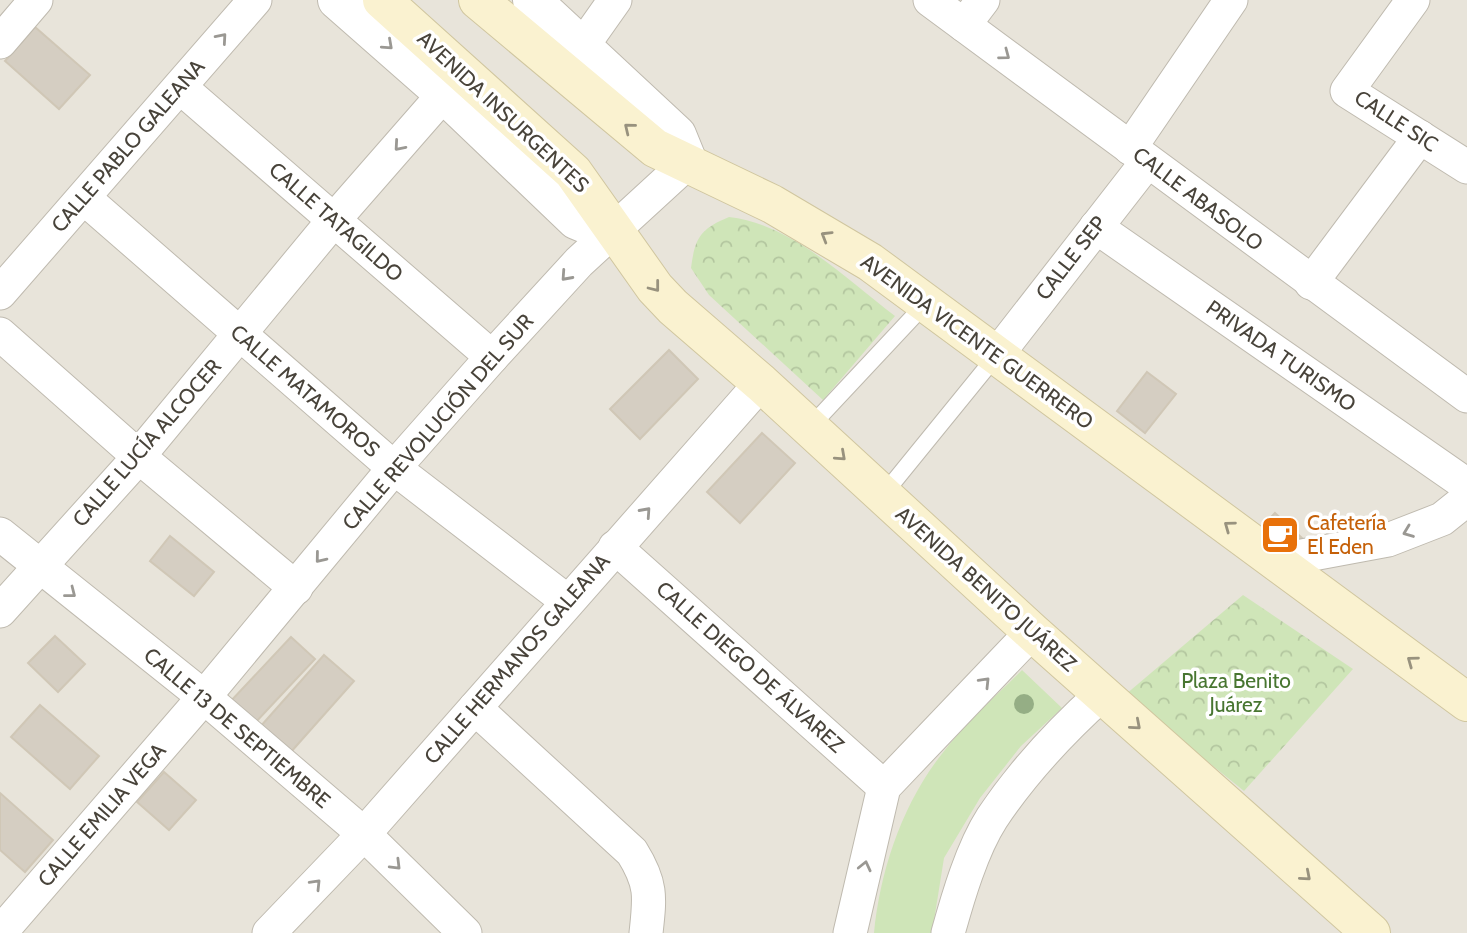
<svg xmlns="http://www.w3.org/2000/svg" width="1467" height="933" viewBox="0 0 1467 933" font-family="Cabin,sans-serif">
	<defs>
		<pattern id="park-crowns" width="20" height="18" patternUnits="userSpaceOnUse" patternTransform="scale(1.75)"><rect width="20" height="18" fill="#cfe5b8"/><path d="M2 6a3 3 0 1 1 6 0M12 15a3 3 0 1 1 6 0" fill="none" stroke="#b3c69f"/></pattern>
	</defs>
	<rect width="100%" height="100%" fill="#f4f2ec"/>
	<rect fill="#e8e4da" x="0" y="0" width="1467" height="933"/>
	<g fill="url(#park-crowns)">
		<path d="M 729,217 C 792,224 846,279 895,316 L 823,400 L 709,295 L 691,268 C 695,238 700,229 729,217 Z"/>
		<polygon points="1243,595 1353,669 1244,791 1125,695"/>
	</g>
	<path fill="#cfe5b8" d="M 1022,670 L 1062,708 L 1021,746 L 980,798 L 944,858 L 932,933 L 874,933 C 880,871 902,805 941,755 C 964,724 995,697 1022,670 Z"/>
	<g fill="#d5cec2" stroke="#d0c7b6" stroke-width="2">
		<polygon points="35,27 90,75 59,109 5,61"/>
		<polygon points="669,350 698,379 640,439 610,409"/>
		<polygon points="1147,372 1176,394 1145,433 1117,411"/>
		<polygon points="762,433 795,463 740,523 707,492"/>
		<polygon points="1275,513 1302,538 1284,556 1258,531"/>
		<polygon points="170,536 214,572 194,596 150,561"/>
		<polygon points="55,636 85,664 58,692 28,663"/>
		<polygon points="291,637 315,659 253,725 229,703"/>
		<polygon points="324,655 354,681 290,753 260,727"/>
		<polygon points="40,705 99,756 70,789 11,737"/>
		<polygon points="164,772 196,800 169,830 137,802"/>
		<polygon points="0,793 53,840 25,872 0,850"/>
	</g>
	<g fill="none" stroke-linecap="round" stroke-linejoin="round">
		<defs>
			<g id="service">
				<polyline points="809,428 927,302"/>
				<polyline points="883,495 996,356"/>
			</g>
			<g id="minor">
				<polyline points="930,0 1467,396"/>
				<polyline points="1413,0 1347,91 1467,167"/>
				<polyline points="964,25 983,0"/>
				<polyline points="0,42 36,0"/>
				<polyline points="567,68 615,0"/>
				<polyline points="180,87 492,357"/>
				<polyline points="1130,148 1231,0"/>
				<polyline points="84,198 394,468 567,601"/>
				<polyline points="1096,227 1467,485"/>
				<polyline points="1311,283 1420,137"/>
				<polyline points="0,293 255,0"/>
				<polyline points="0,334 138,456 296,588"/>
				<polyline points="996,356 1147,162"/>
				<polyline points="0,534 204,697 364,834 465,933"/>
				<polyline points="615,547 884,787"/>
				<polyline points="1275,561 1388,540 1442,519 1467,499"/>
				<polyline points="0,611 128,469 333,221 444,94"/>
				<path d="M 475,708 L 632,852 C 652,884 650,897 646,933"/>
				<polyline points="0,933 204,697 394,468 492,357 579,262 688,162"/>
				<polyline points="269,933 364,834 761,383"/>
				<polyline points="850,933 884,787 1032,632"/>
				<path d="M 948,933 C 958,897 972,849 992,818 C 1022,773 1061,731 1102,694"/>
			</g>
			<g id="tertiary">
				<polyline points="337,0 444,94 576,220 595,228 616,230"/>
				<polyline points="532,0 677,135 688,162"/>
			</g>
			<g id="secondary">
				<polyline points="382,0 573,172 655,288 673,307 761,383 1032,632 1371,933"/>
				<polyline points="478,0 655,148 772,204 870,262 1467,702"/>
			</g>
		</defs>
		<use href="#service" stroke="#bfbaaf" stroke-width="18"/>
		<use href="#minor" stroke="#bfbaaf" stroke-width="35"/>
		<use href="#tertiary" stroke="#bfbaaf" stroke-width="40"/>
		<use href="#secondary" stroke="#d0c69f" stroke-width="40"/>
		<use href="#service" stroke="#fff" stroke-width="16"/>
		<use href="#minor" stroke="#fff" stroke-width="33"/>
		<use href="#tertiary" stroke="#fff" stroke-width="38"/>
		<use href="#secondary" stroke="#faf2d0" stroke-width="38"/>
	</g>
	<circle fill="#95ae85" cx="1024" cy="704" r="10"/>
	<defs><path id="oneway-chevron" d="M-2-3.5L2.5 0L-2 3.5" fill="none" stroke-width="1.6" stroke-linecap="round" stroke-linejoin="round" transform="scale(1.75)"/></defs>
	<g stroke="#9a9893">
		<use href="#oneway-chevron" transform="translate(222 38) rotate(-49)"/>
		<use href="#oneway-chevron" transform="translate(388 45) rotate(42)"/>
		<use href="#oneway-chevron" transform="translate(1005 55) rotate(37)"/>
		<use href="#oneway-chevron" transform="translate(399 146) rotate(131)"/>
		<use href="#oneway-chevron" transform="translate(566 276) rotate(132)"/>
		<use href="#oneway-chevron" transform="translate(646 512) rotate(-48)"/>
		<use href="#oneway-chevron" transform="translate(1408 532) rotate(159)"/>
		<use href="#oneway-chevron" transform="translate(320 558) rotate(129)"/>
		<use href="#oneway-chevron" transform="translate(71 593) rotate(38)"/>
		<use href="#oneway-chevron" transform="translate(985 682) rotate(-46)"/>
		<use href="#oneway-chevron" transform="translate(396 865) rotate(45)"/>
		<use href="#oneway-chevron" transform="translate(865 866) rotate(-77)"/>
		<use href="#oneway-chevron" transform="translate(316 884) rotate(-46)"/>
	</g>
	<g stroke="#98927e">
		<use href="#oneway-chevron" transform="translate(629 128) rotate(-141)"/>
		<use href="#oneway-chevron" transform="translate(826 236) rotate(-149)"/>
		<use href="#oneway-chevron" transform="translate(655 287) rotate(52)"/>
		<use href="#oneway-chevron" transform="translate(841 456) rotate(42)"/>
		<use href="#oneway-chevron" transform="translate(1229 526) rotate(-144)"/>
		<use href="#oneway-chevron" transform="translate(1412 661) rotate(-144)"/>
		<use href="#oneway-chevron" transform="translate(1136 725) rotate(41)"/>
		<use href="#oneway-chevron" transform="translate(1306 876) rotate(41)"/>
	</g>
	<defs>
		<symbol id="cafe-square" viewBox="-11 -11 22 22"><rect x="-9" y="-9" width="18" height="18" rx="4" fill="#e8710a" stroke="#fff"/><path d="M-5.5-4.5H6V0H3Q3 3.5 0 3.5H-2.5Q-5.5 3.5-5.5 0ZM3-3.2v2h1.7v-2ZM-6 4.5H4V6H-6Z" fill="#fff"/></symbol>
	</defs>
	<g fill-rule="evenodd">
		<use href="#cafe-square" x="1258" y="513" width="44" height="44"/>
	</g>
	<g text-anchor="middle" stroke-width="7" stroke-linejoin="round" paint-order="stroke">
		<g font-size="21" fill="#48433a" stroke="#fff">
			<text transform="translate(503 112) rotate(43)" y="7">AVENIDA INSURGENTES</text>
			<text transform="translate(1396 121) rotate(33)" y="7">CALLE SIC</text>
			<text transform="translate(128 146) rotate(-49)" y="7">CALLE PABLO GALEANA</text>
			<text transform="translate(1198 199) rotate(37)" y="7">CALLE ABASOLO</text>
			<text transform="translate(336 222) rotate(41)" y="7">CALLE TATAGILDO</text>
			<text transform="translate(1071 258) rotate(-52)" y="7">CALLE SEP</text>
			<text transform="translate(977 342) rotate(36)" y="7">AVENIDA VICENTE GUERRERO</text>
			<text transform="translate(1281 356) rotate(35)" y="7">PRIVADA TURISMO</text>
			<text transform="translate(305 391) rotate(41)" y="7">CALLE MATAMOROS</text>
			<text transform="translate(438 422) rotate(-49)" y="7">CALLE REVOLUCIÓN DEL SUR</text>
			<text transform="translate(147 443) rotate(-49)" y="7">CALLE LUCÍA ALCOCER</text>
			<text transform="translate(986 589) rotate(42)" y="7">AVENIDA BENITO JUÁREZ</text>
			<text transform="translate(517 659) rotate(-49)" y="7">CALLE HERMANOS GALEANA</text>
			<text transform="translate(750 667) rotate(42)" y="7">CALLE DIEGO DE ÁLVAREZ</text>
			<text transform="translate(237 728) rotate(40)" y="7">CALLE 13 DE SEPTIEMBRE</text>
			<text transform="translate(102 815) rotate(-49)" y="7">CALLE EMILIA VEGA</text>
		</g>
		<g font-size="21" fill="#c56008" stroke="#fff" text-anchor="start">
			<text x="1307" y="530">Cafetería<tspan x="1307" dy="24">El Eden</tspan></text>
		</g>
		<g font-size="21" fill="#487631" stroke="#fff">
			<text x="1236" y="688">Plaza Benito<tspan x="1236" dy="24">Juárez</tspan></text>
		</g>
	</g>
</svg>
